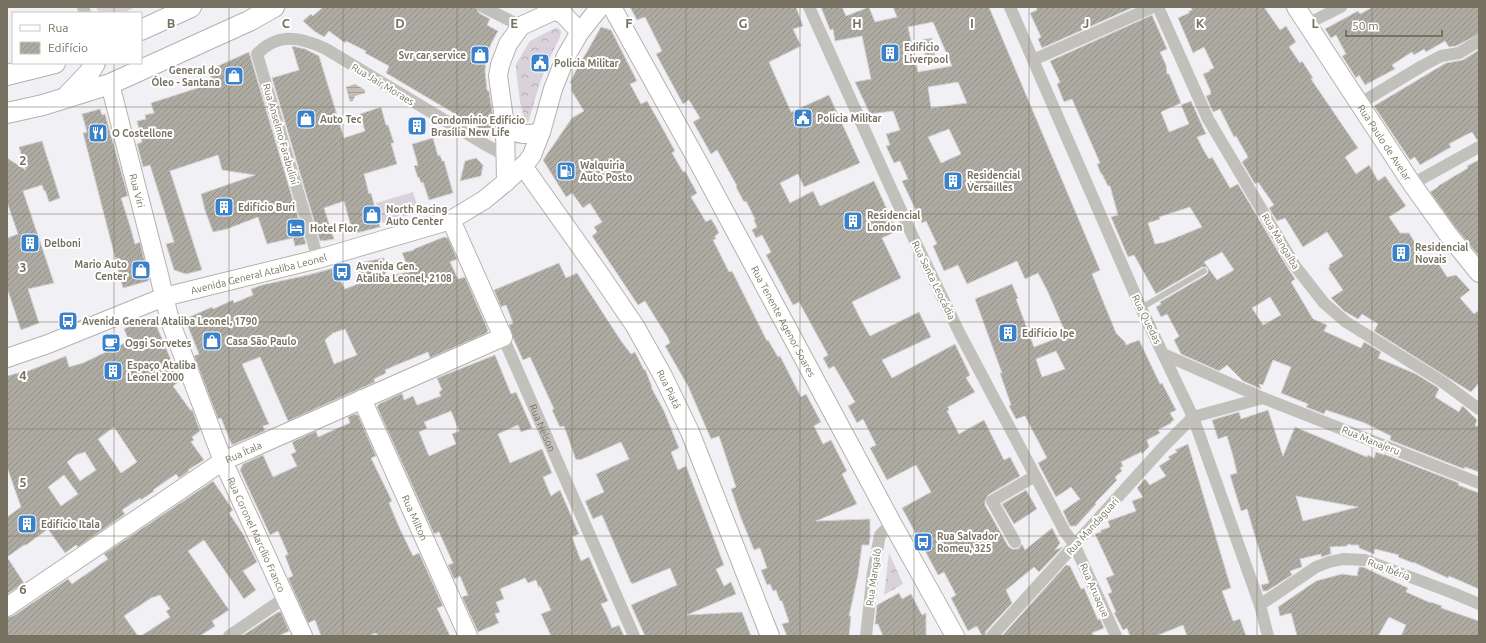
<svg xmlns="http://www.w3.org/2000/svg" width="1486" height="643" viewBox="0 0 1486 643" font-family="Ubuntu,sans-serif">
	<defs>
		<pattern id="forest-crowns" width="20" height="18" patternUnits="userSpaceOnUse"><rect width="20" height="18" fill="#d9d2da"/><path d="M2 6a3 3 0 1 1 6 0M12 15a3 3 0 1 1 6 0" fill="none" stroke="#b5afb4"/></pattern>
		<pattern id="water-rules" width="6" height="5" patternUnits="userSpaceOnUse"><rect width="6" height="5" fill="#c4beb6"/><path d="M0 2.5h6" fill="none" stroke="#a49f97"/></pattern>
		<pattern id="building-hatch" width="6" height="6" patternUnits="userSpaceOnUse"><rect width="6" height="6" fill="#aeaba3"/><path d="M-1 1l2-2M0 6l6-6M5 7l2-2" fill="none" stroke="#929088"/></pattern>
	</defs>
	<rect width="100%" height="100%" fill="#f1f0f4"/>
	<g fill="#d9d2da">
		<polygon points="96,7 136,7 123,13 99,13"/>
		<polygon points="413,192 419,212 382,223 376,203"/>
	</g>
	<g fill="url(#forest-crowns)">
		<path d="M 555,28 L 558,28 L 561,31 C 561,38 556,44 553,51 C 542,73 536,96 529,120 L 528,122 L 525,122 L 520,102 L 516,70 L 516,64 L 530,41 Z"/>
		<polygon points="889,553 903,584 884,595"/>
	</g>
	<g fill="url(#water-rules)">
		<polygon points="932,38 935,55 925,57 923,39"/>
		<polygon points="355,84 365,90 365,93 355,96 353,101 350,102 346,87"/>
	</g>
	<g fill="url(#building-hatch)" stroke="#d3d3d5" fill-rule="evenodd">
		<polygon points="323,7 476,7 479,13 490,19 487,25 498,31 491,44 486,57 485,71 487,90 489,91 495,131 489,134 386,73 389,66 365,53 366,51 346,41 345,43 329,31 324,37 314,31 303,21 311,14 313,16"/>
		<polygon points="630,7 796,7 803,26 793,29 801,46 769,62 791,112 829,95 860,163 804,187 798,174 780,183 790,203 813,191 820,206 874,181 897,231 882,238 901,278 852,302 862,322 870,336 919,312 931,337 882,360 892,378 955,344 970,375 966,378 975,392 948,407 949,410 947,411 959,434 984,420 1004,460 1010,457 1020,476 988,495 985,501 985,505 1008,546 1012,549 1018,549 1022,544 1025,550 1052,528 1060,543 1055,550 1063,547 1039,572 1034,567 1006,590 1012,603 986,631 985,636 982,636 977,626 968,631 951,598 956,595 944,572 938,575 902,508 931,492 916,465 887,480 870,448 876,445 863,419 857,423 848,406 855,402 834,366 829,369 823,358 828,355 799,302 793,305 766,255 771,252 762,235 756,238 752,230 757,227 754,220 755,219 746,201 744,202 736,187 737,186 717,150 711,154 697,129 693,122 700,118 689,100 683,104 656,54 662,51 645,17 637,20"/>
		<path d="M 821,7 L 842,7 L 846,16 L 869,7 L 875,22 L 897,17 L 893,7 L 989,7 L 1100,270 L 1092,274 L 1116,333 L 1125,342 L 1126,345 L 1139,340 L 1160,384 L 1162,383 L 1176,410 L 1170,413 L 1174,420 L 1171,422 L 1171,423 L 1158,430 L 1160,433 L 1147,440 L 1149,447 L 1142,454 L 1141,452 L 1121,462 L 1123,466 L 1120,468 L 1122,471 L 1115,477 L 1117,480 L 1095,503 L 1096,504 L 1076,526 L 1070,526 L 1063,511 L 1080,499 L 1071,487 L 1056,497 L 1048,482 L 1038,463 L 1047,458 L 1025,416 L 1016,419 L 1009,406 L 1011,405 L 1000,373 L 1002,373 L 975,299 L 1012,284 L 1018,298 L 1016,299 L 1034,347 L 1060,337 L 1059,336 L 1066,334 L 1048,292 L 1038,273 L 1025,279 L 1017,261 L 967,284 L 958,265 L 944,271 L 933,246 L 937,244 L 926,221 L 922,223 L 902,181 L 908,179 L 900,161 L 894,163 L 886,146 L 890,145 L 886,134 L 900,130 L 893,111 L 870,114 L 855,82 L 871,79 L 862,36 L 835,41 L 833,29 L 830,30 ZM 933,22 L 952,66 L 918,72 L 908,27 ZM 958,82 L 967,103 L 931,108 L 928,87 ZM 949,129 L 961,154 L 941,163 L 928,137 ZM 1056,351 L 1065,369 L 1042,377 L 1036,359 Z"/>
		<polygon points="1036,7 1134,7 1042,48 1038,39 1041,37 1030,13 1037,10"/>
		<polygon points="1191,7 1264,7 1280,30 1286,26 1296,42 1289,47 1300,63 1302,61 1313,78 1311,79 1358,148 1345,157 1356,174 1369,165 1378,181 1385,176 1406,206 1389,217 1400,233 1409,233 1427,263 1435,258 1447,277 1456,275 1470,290 1460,298 1474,314 1479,310 1479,383 1471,392 1374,331 1378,324 1362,314 1358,319 1344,311 1331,298 1343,290 1328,268 1330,267 1329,265 1343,256 1327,232 1303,247 1285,218 1277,221 1269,208 1274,205 1258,182 1255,184 1242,162 1248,157 1236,136 1234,137 1220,109 1213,112 1206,96 1211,94 1210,92 1211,92 1203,74 1210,71 1209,70 1214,68 1204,47 1193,53 1178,18 1189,13 1189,11 1192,10"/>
		<polygon points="1373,7 1479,7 1479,34 1456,46 1449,47 1445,41 1426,52 1424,49 1414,55 1412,52 1392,65 1395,69 1365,85 1359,75 1356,78 1342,56 1346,54 1336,35 1331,38 1325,29 1358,11 1360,14"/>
		<path d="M 1152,15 L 1167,49 L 1160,52 L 1166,65 L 1167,74 L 1169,74 L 1181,103 L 1161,112 L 1169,132 L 1189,124 L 1181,105 L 1191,101 L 1206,134 L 1197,137 L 1203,149 L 1209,159 L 1212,157 L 1230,188 L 1238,184 L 1289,270 L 1295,279 L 1291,282 L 1313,319 L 1327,325 L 1324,331 L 1361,348 L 1364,342 L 1366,343 L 1381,352 L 1378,358 L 1416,374 L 1437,387 L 1439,389 L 1435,397 L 1459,412 L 1462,406 L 1464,407 L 1477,420 L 1475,426 L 1479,426 L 1479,472 L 1465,467 L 1464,469 L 1390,440 L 1391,436 L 1365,423 L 1326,410 L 1324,414 L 1306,407 L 1308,404 L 1281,393 L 1291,367 L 1273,360 L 1263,385 L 1259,384 L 1261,389 L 1243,381 L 1227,365 L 1219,371 L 1181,354 L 1174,340 L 1179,336 L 1167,314 L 1161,317 L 1156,307 L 1161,304 L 1160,302 L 1206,275 L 1208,273 L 1208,269 L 1206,267 L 1202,267 L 1156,294 L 1134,255 L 1128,257 L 1111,217 L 1118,215 L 1110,186 L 1108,186 L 1102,174 L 1101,174 L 1097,164 L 1100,163 L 1072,99 L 1064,102 L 1057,84 L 1060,82 L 1050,61 ZM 1190,207 L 1202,227 L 1165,242 L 1155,244 L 1148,223 L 1160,219 L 1159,217 ZM 1222,252 L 1234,270 L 1217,280 L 1204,262 ZM 1270,297 L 1281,315 L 1263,325 L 1252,308 Z"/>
		<polygon points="601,27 611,30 637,81 630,84 641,104 647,101 658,120 675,151 672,153 683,172 685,171 697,193 691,197 706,222 711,219 716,227 719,233 715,236 716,239 713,240 729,272 732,271 767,341 768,340 778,357 780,356 801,397 806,394 821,422 814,426 823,444 831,440 847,471 842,474 857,504 816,521 870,519 870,538 869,545 862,545 858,575 849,616 851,616 849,636 787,636 782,624 789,622 782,601 780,601 776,590 773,591 770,584 767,585 761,570 767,568 760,548 754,550 741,518 731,489 736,487 719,436 711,439 688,386 665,346 670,343 668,338 645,301 638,305 592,236 597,232 594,227 602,222 590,203 583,208 572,193 566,197 543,160 572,118 584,111 571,90 572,84 570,83 573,76"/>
		<polygon points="292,46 305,49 319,56 344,138 365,131 360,114 381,107 386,125 388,125 394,143 391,143 397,164 364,174 369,194 371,193 380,227 353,234 344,201 324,208 334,239 323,241 323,240 320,241 272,78 299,70"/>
		<polygon points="1479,50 1479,140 1477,140 1472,132 1458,139 1449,144 1451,147 1420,165 1415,157 1410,160 1374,106 1446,63 1463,60"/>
		<polygon points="249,52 306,244 295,246 293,238 267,244 258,217 227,229 213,232 205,210 201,194 255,175 222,170 218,155 170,171 202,270 186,274 174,270 166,244 174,242 150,165 143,167 137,144 142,142 137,121 146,119 145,115 154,113 151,103 213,83 209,70"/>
		<polygon points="536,56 547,61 543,70 532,65"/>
		<polygon points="100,109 102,115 105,114 128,196 121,198 130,226 135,244 140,242 149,279 148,281 123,288 83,133 87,132 82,114"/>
		<polygon points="433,138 438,156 440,155 442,161 444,161 453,193 429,200 423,182 421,183 419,177 418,178 414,166 418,165 412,144"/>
		<polygon points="42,141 60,198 49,202 45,190 44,191 42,185 23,191 54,283 28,289 39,323 21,330 7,288 7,238 18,234 7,202 7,158 26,170 19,147"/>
		<polygon points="476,158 483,165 481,176 460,181 465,161"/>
		<polygon points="1479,160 1479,256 1455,227 1430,192 1438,187 1438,186 1468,168 1467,166"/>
		<path d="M 444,237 L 448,238 L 457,259 L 450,262 L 458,279 L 465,277 L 488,330 L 487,333 L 430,358 L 428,352 L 394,366 L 385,370 L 386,373 L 374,379 L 375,382 L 288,421 L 260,357 L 242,364 L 269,424 L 263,426 L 265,431 L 232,445 L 221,418 L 218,419 L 194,356 L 199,354 L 185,319 L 212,307 L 213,309 L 233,300 L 234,303 L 253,295 L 251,289 L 262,285 L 308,275 L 334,268 L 339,280 L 340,280 L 345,289 L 363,282 L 358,272 L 367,268 L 364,262 L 384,258 L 386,276 L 410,272 L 402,253 L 414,250 L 414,249 ZM 345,329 L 357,355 L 334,364 L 325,340 L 333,333 Z"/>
		<polygon points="559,263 566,278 577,273 621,341 631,354 635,352 644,370 645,369 652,387 651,387 664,411 679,448 671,452 678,470 686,466 724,565 716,569 724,586 731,582 736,594 687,615 742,612 751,636 645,636 631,605 677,585 670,568 632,584 632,582 631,583 602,515 593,519 585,501 604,492 596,474 629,459 621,442 580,460 579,459 576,460 564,426 560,427 552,410 554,409 530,357 523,360 513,338 509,325 513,323 506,305 501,307 494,290"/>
		<path d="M 148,318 L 154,320 L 180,381 L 173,386 L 191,411 L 192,409 L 200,431 L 192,437 L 194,440 L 191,442 L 204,460 L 188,470 L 189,471 L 179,478 L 176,474 L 153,490 L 154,491 L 141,500 L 140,498 L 122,510 L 125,514 L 78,547 L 76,545 L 65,553 L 48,529 L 26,545 L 24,545 L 7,557 L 24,583 L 7,594 L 7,517 L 21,507 L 7,467 L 7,376 L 22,372 L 23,373 L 66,356 L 69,367 L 83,363 L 129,341 L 124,329 ZM 114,427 L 137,462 L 121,473 L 98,439 ZM 85,452 L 96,470 L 80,481 L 67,462 L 76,455 ZM 64,475 L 78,494 L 61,506 L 48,487 Z"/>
		<path d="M 495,355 L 511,394 L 516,392 L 532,428 L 521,432 L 518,425 L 498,434 L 510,463 L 542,449 L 552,473 L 543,477 L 551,496 L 560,490 L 579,534 L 572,537 L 581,561 L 589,557 L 608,601 L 601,604 L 607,616 L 612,628 L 619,625 L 624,636 L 551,636 L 541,614 L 551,610 L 540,586 L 539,588 L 536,580 L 528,583 L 525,578 L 500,589 L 504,599 L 496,602 L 500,612 L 495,614 L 499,623 L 478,632 L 462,597 L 468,595 L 460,576 L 454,579 L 448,565 L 453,563 L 439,532 L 434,534 L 377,407 L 379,404 L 402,393 L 404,400 L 413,396 L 417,405 L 441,396 L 439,392 L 442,390 L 437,378 ZM 451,411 L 459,431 L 452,434 L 456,444 L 429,456 L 419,432 L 427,428 L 424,422 Z"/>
		<path d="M 1268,410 L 1283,456 L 1295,427 L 1367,457 L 1368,455 L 1374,458 L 1376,452 L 1384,455 L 1384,454 L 1459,483 L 1458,485 L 1479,493 L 1479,589 L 1449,576 L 1448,578 L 1413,562 L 1413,563 L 1398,557 L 1399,555 L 1375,549 L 1374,554 L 1359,548 L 1359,545 L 1351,545 L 1348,544 L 1347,546 L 1330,547 L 1331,554 L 1321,557 L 1321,554 L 1300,559 L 1302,567 L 1290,571 L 1292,575 L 1267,591 L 1263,591 L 1261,585 L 1269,583 L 1247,509 L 1241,511 L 1230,475 L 1237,473 L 1233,456 L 1227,436 L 1218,439 L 1212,420 L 1239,412 L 1241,419 ZM 1296,496 L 1358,507 L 1303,521 Z"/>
		<polygon points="355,414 358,415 376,456 371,458 392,501 389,503 399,527 413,556 419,553 443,606 437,608 450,636 378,636 376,633 369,636 321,636 315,620 308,623 288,578 293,576 285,556 288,554 278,531 270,535 240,470 243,464 263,455 273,477 297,466 291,454 296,452 292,442 316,431 318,437 336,429 350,423 348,417"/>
		<polygon points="1188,444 1231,588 1222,591 1233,621 1240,619 1246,636 1187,636 1183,625 1156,636 1130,636 1127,628 1123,630 1114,613 1116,612 1108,594 1112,592 1106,578 1114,575 1095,534 1101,532 1101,530 1110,527 1108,521 1136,511 1132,501 1143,497 1137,488 1145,479 1150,485 1166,476 1159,466 1170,459 1168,457 1177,452 1175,450"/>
		<polygon points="213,481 233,510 229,513 243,534 257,562 243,571 256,590 244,599 204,540 188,551 229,610 212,621 215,626 200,636 141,636 170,617 166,611 170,609 160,595 151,598 124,616 138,636 7,636 7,617 13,616 68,579 72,584 108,559 104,554"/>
		<polygon points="1026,490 1037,509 1014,524 1002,504"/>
		<polygon points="1066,565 1070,566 1081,589 1084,588 1098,620 1100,619 1104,628 1092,633 1094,636 1002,636"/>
		<polygon points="1359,567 1363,567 1408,588 1406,592 1431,603 1431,602 1442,606 1441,608 1479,621 1479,636 1401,636 1406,625 1389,617 1378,636 1297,636 1291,613 1280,616 1278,607 1316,581 1342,574 1357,576"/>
		<polygon points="899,593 902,599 911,594 922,615 926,613 926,636 883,636 878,624 875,624 877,605"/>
		<polygon points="278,612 281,612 289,631 279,636 242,636"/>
	</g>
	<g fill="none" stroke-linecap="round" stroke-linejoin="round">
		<defs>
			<g id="secondary">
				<path id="s2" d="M 612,7 L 697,160 L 892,523 L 955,636"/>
				<path id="s3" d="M 1296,7 L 1412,184 L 1447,233 L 1479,273"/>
				<polyline points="554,10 564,15 580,32"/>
				<path id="s4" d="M 110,84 L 159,275 L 170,321 L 223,461 L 303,636"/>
				<path d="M 505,126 C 517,136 527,135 541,132"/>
				<path id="s5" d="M 523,166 L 599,273 L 635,326 L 663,376 L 690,432 L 770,636"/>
				<polyline points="506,182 505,126 498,76 500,65 508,44 521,26 562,7"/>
				<path id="s6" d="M 7,358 L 48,344 L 164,297 L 318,259 L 451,220 L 484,200 L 506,182 L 527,162 L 532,155 L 541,132 L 553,89 L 566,56 L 580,32 L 600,7"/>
				<path id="s7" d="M 362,399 L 468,636"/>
				<path id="s8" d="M 7,607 L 223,461 L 503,337 L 451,220"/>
			</g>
			<g id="primary">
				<polyline points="141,30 191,7"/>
				<polyline points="7,75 55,63"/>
				<polyline points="68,95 89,73 95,63"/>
				<polyline points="7,113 43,105 110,84 249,21 274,7"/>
			</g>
		</defs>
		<use href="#secondary" stroke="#b4b2ab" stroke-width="20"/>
		<use href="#primary" stroke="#b4b2ad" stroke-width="22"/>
		<polyline stroke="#c1c0bb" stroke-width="6" points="1141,308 1204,271"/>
		<g stroke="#c1c0bb" stroke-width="12">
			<polyline points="83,7 85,13"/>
			<polyline points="483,7 521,26"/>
			<polyline points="809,7 913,237 960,334 1065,532 1074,544 1116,636"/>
			<polyline points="1010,7 1141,308 1193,417 1260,605 1268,636"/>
			<polyline points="1158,7 1208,119 1295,266 1324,303 1346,322 1441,381 1479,409"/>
			<polyline points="1307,24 1341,7"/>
			<polyline points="1033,60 1153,7"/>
			<polyline points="1359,104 1422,66 1441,56 1459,53 1479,41"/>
			<polyline points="1412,184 1479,147"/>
			<path d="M 318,259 L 257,54 C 278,32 301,37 326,49 L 486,145 L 506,156"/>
			<path id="s1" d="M 503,337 L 634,636"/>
			<polyline points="1163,354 1263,398 1479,483"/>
			<polyline points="1015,542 992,501 1035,476"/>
			<polyline points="1260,605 1316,567 1329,562 1343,559 1365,560 1453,593 1479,604"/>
			<polyline points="229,636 286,597"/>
			<polyline points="866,636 873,572 880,535 892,523"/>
			<polyline points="992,636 1165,445 1193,417 1263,398"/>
		</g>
		<use href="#secondary" stroke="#fff" stroke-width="18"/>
		<use href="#primary" stroke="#fff" stroke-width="20"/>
	</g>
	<path fill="none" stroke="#787262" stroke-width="1" stroke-opacity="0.55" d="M 114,7 L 114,13M 229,7 L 229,636M 343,7 L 343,636M 457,7 L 457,636M 572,7 L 572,636M 686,7 L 686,636M 800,7 L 800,636M 914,7 L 914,636M 1029,7 L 1029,636M 1143,7 L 1143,636M 1257,7 L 1257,636M 1372,7 L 1372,636M 114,63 L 114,636M 7,107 L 1479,107M 7,214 L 1479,214M 7,322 L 1479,322M 7,429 L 1479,429M 7,536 L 1479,536"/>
	<defs>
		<symbol id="building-square" viewBox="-11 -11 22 22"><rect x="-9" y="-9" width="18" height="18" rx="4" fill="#3981cb" stroke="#fff"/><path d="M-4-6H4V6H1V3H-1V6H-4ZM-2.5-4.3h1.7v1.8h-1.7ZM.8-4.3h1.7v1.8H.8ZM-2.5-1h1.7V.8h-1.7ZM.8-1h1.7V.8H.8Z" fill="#fff"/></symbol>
		<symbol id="shop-square" viewBox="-11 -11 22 22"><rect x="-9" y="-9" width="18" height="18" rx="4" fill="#3981cb" stroke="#fff"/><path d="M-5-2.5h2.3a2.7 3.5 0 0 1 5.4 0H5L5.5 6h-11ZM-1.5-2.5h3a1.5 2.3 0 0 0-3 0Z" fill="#fff"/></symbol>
		<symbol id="civic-square" viewBox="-11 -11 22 22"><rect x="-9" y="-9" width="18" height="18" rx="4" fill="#3981cb" stroke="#fff"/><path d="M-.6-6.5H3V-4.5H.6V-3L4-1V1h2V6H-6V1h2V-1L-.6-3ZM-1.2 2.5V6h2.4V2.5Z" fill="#fff"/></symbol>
		<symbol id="restaurant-square" viewBox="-11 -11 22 22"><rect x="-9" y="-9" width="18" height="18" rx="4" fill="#3981cb" stroke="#fff"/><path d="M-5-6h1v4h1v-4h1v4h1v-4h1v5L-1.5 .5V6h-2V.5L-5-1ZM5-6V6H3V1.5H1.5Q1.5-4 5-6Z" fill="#fff"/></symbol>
		<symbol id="fuel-square" viewBox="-11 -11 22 22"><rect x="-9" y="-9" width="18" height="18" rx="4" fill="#3981cb" stroke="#fff"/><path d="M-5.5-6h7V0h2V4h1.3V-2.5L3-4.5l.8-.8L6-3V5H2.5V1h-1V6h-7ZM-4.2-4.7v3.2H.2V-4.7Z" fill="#fff"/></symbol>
		<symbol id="hotel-square" viewBox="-11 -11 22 22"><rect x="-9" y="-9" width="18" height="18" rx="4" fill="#3981cb" stroke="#fff"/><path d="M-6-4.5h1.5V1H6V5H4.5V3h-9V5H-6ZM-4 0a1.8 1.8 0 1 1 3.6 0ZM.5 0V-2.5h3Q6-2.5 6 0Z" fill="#fff"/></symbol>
		<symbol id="bus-square" viewBox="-11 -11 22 22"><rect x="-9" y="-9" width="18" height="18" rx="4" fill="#3981cb" stroke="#fff"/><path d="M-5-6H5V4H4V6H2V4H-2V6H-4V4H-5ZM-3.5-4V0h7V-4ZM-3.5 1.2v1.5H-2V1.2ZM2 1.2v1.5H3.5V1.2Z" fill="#fff"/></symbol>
		<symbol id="cafe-square" viewBox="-11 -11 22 22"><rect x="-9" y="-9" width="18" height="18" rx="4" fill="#3981cb" stroke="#fff"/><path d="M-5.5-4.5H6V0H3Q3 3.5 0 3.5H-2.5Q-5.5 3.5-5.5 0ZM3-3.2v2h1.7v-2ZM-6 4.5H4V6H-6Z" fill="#fff"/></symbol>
	</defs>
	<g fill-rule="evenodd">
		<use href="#building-square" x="879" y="42" width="22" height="22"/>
		<use href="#shop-square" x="469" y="44" width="22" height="22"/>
		<use href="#civic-square" x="529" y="52" width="22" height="22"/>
		<use href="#shop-square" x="223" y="65" width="22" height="22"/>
		<use href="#civic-square" x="792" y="107" width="22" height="22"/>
		<use href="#shop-square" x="295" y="108" width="22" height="22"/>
		<use href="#building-square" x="406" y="115" width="22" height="22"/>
		<use href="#restaurant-square" x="87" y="122" width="22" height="22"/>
		<use href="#fuel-square" x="555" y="160" width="22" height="22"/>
		<use href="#building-square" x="942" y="170" width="22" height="22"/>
		<use href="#building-square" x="213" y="196" width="22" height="22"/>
		<use href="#shop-square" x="361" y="204" width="22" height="22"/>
		<use href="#building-square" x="842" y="210" width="22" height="22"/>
		<use href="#hotel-square" x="285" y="217" width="22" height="22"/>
		<use href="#building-square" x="19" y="232" width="22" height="22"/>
		<use href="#building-square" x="1390" y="242" width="22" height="22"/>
		<use href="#shop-square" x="130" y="259" width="22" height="22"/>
		<use href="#bus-square" x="331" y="261" width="22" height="22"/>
		<use href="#bus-square" x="57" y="310" width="22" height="22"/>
		<use href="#building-square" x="997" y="322" width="22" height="22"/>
		<use href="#shop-square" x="201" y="330" width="22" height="22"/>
		<use href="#cafe-square" x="100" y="332" width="22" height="22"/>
		<use href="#building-square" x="102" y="360" width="22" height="22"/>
		<use href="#building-square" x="16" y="513" width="22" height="22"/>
		<use href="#bus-square" x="912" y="531" width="22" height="22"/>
	</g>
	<g text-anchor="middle" stroke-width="4" stroke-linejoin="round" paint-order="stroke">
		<g font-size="10" font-weight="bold" fill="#787262" stroke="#fff" text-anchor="start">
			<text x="904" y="51">Edifício<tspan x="904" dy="12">Liverpool</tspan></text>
			<text x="466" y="59" text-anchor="end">Svr car service</text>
			<text x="554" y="67">Policia Militar</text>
			<text x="220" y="74" text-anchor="end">General do<tspan x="220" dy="12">Óleo - Santana</tspan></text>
			<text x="817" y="122">Polícia Militar</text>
			<text x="320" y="123">Auto Tec</text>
			<text x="431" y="124">Condomínio Edifício<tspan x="431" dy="12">Brasília New Life</tspan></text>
			<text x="112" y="137">O Costellone</text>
			<text x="580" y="169">Walquiria<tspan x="580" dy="12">Auto Posto</tspan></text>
			<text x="967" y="179">Residencial<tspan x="967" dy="12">Versailles</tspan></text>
			<text x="238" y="211">Edifício Buri</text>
			<text x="386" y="213">North Racing<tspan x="386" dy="12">Auto Center</tspan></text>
			<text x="867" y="219">Residencial<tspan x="867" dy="12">London</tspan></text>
			<text x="310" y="232">Hotel Flor</text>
			<text x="44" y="247">Delboni</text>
			<text x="1415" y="251">Residencial<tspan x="1415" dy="12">Novais</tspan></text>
			<text x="127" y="268" text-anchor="end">Mario Auto<tspan x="127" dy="12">Center</tspan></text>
			<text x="356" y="270">Avenida Gen.<tspan x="356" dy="12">Ataliba Leonel, 2108</tspan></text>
			<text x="82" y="325">Avenida General Ataliba Leonel, 1790</text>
			<text x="1022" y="337">Edifício Ipe</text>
			<text x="226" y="345">Casa São Paulo</text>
			<text x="125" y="347">Oggi Sorvetes</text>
			<text x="127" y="369">Espaço Ataliba<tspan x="127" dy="12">Leonel 2000</tspan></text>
			<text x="41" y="528">Edifício Itala</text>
			<text x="937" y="540">Rua Salvador<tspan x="937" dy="12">Romeu, 325</tspan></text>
		</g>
		<g font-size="10" fill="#787262" stroke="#fff">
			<text transform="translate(383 84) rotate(31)" y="4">Rua Jair Moraes</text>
			<text transform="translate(281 134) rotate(74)" y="4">Rua Anselmo Farabulini</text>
			<text dy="4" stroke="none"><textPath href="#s3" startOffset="162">Rua Paulo de Avelar</textPath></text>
			<text dy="4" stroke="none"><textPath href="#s4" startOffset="110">Rua Viri</textPath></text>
			<text transform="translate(1281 241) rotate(59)" y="4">Rua Mangaíba</text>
			<text dy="4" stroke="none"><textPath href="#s6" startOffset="266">Avenida General Ataliba Leonel</textPath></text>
			<text transform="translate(934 280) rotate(64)" y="4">Rua Santa Leocádia</text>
			<text transform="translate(1147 319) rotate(64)" y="4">Rua Quedas</text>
			<text dy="4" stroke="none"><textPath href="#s2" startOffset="358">Rua Tenente Agenor Soares</textPath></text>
			<text dy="4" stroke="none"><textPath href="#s5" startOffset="267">Rua Piatá</textPath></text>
			<text dy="4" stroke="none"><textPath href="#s1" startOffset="99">Rua Nelson</textPath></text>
			<text transform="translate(1371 440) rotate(22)" y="4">Rua Manajeru</text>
			<text dy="4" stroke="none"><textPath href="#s8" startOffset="283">Rua Ítala</textPath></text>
			<text dy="4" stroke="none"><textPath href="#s7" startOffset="130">Rua Milton</textPath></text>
			<text transform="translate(1092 526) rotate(-48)" y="4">Rua Mandaguari</text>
			<text dy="4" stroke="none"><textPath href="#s4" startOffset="475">Rua Coronel Marcílio Franco</textPath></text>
			<text transform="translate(1389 569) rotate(20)" y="4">Rua Ibéria</text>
			<text transform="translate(873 577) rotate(-82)" y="4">Rua Mangalô</text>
			<text transform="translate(1095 590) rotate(66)" y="4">Rua Aruaque</text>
		</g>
	</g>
	<g font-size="13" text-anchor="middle" font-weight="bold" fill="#787262" stroke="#fff" stroke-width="4" stroke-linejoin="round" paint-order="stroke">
		<text x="171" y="28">B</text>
		<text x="286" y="28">C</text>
		<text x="400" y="28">D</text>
		<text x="514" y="28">E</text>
		<text x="629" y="28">F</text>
		<text x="743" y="28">G</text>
		<text x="857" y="28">H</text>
		<text x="972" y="28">I</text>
		<text x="1086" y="28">J</text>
		<text x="1200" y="28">K</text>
		<text x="1315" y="28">L</text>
		<text x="23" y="165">2</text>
		<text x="23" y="272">3</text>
		<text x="23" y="380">4</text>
		<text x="23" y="487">5</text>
		<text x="23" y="594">6</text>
	</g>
	<rect width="1486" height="643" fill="none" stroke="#787262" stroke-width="16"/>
	<rect x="12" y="12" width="130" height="52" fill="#ffffff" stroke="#c9c7c0"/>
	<rect x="20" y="25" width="20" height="6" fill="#ffffff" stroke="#c9c7c0"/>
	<text x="48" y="32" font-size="12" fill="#787262">Rua</text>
	<rect x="20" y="42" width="20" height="12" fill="url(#building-hatch)" stroke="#c9c7c0"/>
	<text x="48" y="52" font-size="12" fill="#787262">Edifício</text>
	<path d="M1346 30v6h96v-6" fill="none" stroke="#787262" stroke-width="2"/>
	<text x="1352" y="30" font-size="12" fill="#787262" stroke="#ffffff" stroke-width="3" paint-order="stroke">50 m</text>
</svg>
